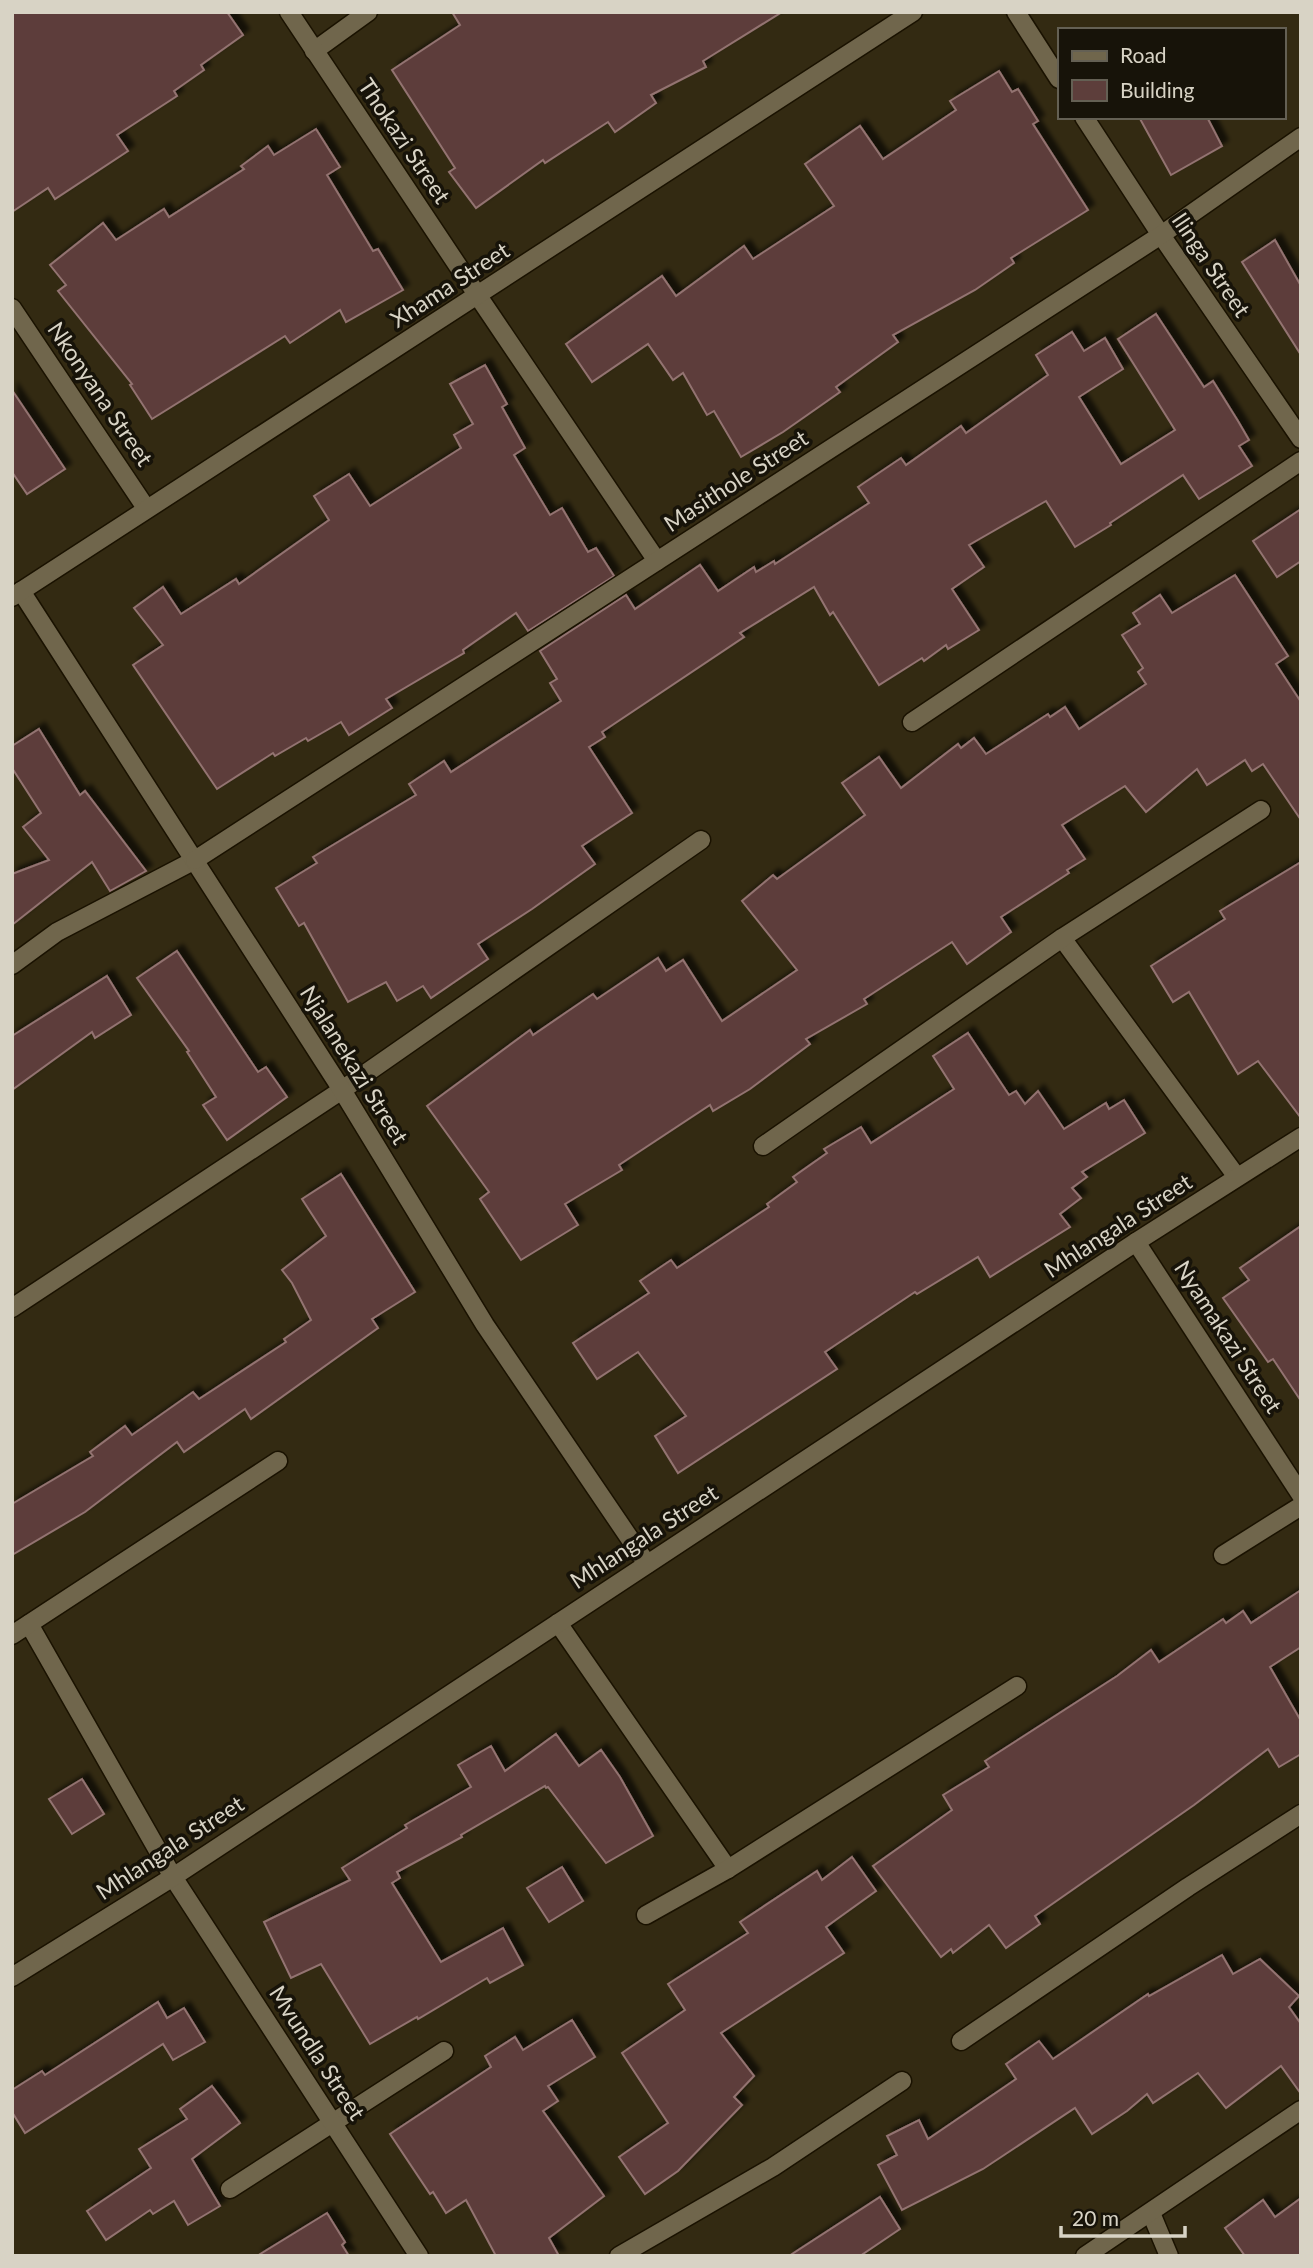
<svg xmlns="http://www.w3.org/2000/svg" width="1313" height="2268" viewBox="0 0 1313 2268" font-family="Lato,sans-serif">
	<defs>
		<filter id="shadow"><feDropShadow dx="6" dy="-6" stdDeviation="2" flood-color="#0009"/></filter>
	</defs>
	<rect width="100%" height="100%" fill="#332a12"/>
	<g fill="#5d3e3b" stroke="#937371" stroke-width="2" filter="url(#shadow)">
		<polygon points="12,12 227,12 243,35 201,65 204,70 174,91 177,96 117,135 128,151 55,199 48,188 12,212"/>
		<polygon points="452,12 782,12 703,61 706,67 651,95 656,103 615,132 608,122 545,163 543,160 476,208 449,172 455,168 392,70 460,25"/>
		<polygon points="999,71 1012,92 1018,89 1038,121 1033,124 1088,210 1011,258 1014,263 975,290 893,335 898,342 836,387 840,392 783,432 741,457 714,411 707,415 683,373 673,380 648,344 592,382 566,344 662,276 676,296 744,246 753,259 834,206 805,164 860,126 883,159 956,110 950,101"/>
		<polygon points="1139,117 1207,117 1222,146 1171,175"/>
		<polygon points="316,129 340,167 327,175 373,251 378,249 403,290 346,322 340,310 290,343 285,336 152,419 130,385 132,384 58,291 66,285 50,265 103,223 116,240 164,209 169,217 244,169 241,166 268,146 274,155"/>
		<polygon points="1275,240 1301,286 1301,355 1242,262"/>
		<polygon points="1156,314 1204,387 1213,381 1238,421 1249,440 1239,446 1252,466 1199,499 1183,475 1110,523 1111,525 1075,547 1046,501 969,545 984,567 952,589 979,630 948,649 946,645 924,661 922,658 879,685 833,612 830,615 814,587 740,633 744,637 602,732 605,737 589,747 632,813 582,846 595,864 532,909 478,944 488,959 431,998 423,986 397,1001 386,982 348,1002 304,923 299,926 276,888 317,863 313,857 416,795 409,784 444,761 451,772 561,701 550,683 557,679 540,651 626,595 635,609 700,565 718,591 754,567 756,572 774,561 775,564 869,503 858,487 901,458 906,465 961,426 966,433 1048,375 1036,355 1072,332 1084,351 1105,338 1123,369 1079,397 1121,464 1175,430 1118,339"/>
		<polygon points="485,365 507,404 502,407 525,448 514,455 550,515 562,508 588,552 596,548 614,576 528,631 516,613 463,650 464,653 386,699 392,708 349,735 341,722 308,741 306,738 275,756 273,753 217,789 133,665 163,645 134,608 163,587 181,614 236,579 239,584 329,520 314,496 349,474 370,506 461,448 454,435 473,424 450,384"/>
		<polygon points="12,390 65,469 27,494 12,472"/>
		<polygon points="1301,509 1301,561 1277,577 1253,541"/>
		<polygon points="1235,575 1288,656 1276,664 1301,702 1301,820 1263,764 1252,771 1245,760 1207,785 1197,769 1146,812 1125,786 1062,825 1085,859 1067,870 1069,873 1001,917 1011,932 967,964 952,942 864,999 867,1004 806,1039 810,1044 750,1089 713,1111 710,1105 619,1165 622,1170 565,1204 578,1225 521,1260 480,1199 489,1192 427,1106 530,1030 533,1035 593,994 597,999 658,958 666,971 683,960 722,1021 797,970 742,901 773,875 777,879 865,815 842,783 879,757 901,788 958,744 961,748 974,738 986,754 1048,714 1050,717 1065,707 1079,729 1146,684 1138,672 1143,668 1122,635 1140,624 1133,613 1160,595 1172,613"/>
		<polygon points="39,729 80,795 85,791 146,871 110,891 92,862 12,925 12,874 49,860 23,827 41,813 12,768 12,746"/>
		<polygon points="1301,862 1301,1118 1258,1061 1238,1074 1189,992 1173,1002 1151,966 1225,919 1220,911"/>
		<polygon points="177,951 258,1072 266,1067 287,1097 227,1140 203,1105 216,1097 187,1052 189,1051 137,978"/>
		<polygon points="107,976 131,1015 95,1038 92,1032 12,1090 12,1036"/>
		<polygon points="968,1033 1009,1095 1016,1091 1025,1104 1038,1091 1064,1129 1106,1103 1109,1109 1124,1100 1145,1133 1082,1172 1087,1177 1072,1188 1081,1198 1060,1214 1070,1227 990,1277 978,1257 917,1294 915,1292 825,1352 837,1369 678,1473 655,1436 686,1416 638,1352 597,1379 573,1343 649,1293 640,1281 671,1260 677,1268 769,1207 767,1204 797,1182 793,1177 827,1153 824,1149 861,1127 871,1143 954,1089 933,1056"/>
		<polygon points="341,1174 415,1292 372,1319 378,1328 251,1419 245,1409 184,1452 177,1442 85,1512 12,1555 12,1504 93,1456 90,1452 125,1426 132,1435 193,1392 199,1399 286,1342 284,1339 311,1320 292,1283 282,1270 326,1236 302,1199"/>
		<polygon points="1301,1226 1301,1401 1273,1359 1268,1362 1223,1298 1249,1280 1240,1268"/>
		<polygon points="1301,1590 1301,1647 1270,1667 1301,1721 1301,1754 1279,1767 1268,1749 1194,1805 1035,1916 1040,1924 1006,1948 989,1925 953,1953 951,1949 941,1957 873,1866 952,1810 943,1795 989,1767 985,1761 1117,1676 1151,1650 1159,1662 1223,1619 1226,1623 1243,1611 1251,1623"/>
		<polygon points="556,1734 579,1766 601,1750 620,1777 653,1836 606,1863 548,1787 546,1788 545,1786 461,1835 462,1837 397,1872 400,1878 392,1883 441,1962 503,1928 523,1965 490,1983 487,1978 418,2019 417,2017 370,2044 321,1964 291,1978 264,1922 350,1880 342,1868 407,1828 405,1825 471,1787 458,1765 491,1746 505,1771"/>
		<polygon points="82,1779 104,1814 72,1834 49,1799"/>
		<polygon points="852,1857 876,1891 826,1927 844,1953 721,2033 754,2076 734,2097 742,2105 678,2171 645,2194 619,2157 668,2123 622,2053 685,2010 668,1984 748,1933 740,1922 817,1871 822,1880"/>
		<polygon points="562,1867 583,1901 549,1922 527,1888"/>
		<polygon points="1222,1955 1233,1974 1260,1959 1299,1996 1289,2007 1301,2024 1301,2094 1281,2066 1226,2108 1198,2073 1153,2103 1147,2094 1127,2111 1092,2134 1075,2108 983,2169 902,2210 878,2165 897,2155 887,2136 919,2120 928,2139 1016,2079 1006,2064 1039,2041 1053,2059 1148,1994 1149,1996"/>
		<polygon points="158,2002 167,2018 184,2008 205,2042 173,2060 163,2044 25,2133 12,2112 12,2090 42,2071 45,2075"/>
		<polygon points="572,2020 595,2057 548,2086 558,2101 543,2111 604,2196 549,2238 559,2256 496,2256 466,2200 446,2213 433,2192 430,2194 390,2134 491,2067 485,2056 515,2037 523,2050"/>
		<polygon points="212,2086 240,2123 192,2159 220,2206 188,2225 174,2201 153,2214 150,2210 106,2240 87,2211 151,2168 139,2149 187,2119 180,2109"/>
		<polygon points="880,2197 900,2229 860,2256 789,2256"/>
		<polygon points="1301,2198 1301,2256 1245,2256 1225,2228 1263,2200 1275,2217"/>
		<polygon points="327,2213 345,2242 342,2245 349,2256 257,2256"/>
	</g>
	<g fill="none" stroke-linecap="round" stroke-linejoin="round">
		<defs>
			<g id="service">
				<polyline points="314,51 368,12"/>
				<polyline points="478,296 657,561"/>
				<polyline points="912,722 1301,461"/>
				<polyline points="1062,938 1237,1177"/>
				<polyline points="12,965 57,932 195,860"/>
				<polyline points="763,1146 1062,938 1261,810"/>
				<polyline points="12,1308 342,1090 701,840"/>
				<polyline points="1223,1555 1301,1506"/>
				<polyline points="558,1623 728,1869"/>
				<polyline points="29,1624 173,1877"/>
				<polyline points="12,1635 278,1461"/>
				<polyline points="646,1915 728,1869 1017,1686"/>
				<polyline points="961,2041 1188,1887 1301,1814"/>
				<polyline points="230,2189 444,2051"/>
				<polyline points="1151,2213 1169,2256"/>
				<polyline points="619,2256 773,2167 902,2081"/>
				<polyline points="1085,2256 1301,2110"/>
			</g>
			<g id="minor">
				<polyline points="289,12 478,296"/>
				<polyline points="1016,12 1059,79"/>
				<polyline points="1084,117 1161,235 1301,439"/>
				<polyline points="12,308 146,508"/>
				<polyline points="21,591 342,1090 485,1325 647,1564"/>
				<polyline points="12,597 913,12"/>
				<polyline points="195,860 1161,235 1301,137"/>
				<polyline points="1136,1242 1301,1495"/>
				<polyline points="173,1877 419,2256"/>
				<polyline points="12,1977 173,1877 1136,1242 1301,1137"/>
			</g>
		</defs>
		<use href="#service" stroke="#1a1200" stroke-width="21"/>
		<use href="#minor" stroke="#1a1200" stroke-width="21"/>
		<use href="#service" stroke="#70664c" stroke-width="18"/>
		<use href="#minor" stroke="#70664c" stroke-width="18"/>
	</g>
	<g text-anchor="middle" stroke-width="7" stroke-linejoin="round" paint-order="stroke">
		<g font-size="23" fill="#d8d3c5" stroke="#171309">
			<text transform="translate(404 141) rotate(56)" y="8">Thokazi Street</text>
			<text transform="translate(1211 265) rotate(56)" y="8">Ilinga Street</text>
			<text transform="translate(450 285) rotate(-33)" y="8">Xhama Street</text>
			<text transform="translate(100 394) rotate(56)" y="8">Nkonyana Street</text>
			<text transform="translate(736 481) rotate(-33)" y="8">Masithole Street</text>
			<text transform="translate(354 1065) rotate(58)" y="8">Njalanekazi Street</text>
			<text transform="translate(1118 1226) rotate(-33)" y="8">Mhlangala Street</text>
			<text transform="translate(1228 1337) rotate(57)" y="8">Nyamakazi Street</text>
			<text transform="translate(644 1537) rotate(-33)" y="8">Mhlangala Street</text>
			<text transform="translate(170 1848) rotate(-33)" y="8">Mhlangala Street</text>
			<text transform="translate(317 2053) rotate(57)" y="8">Mvundla Street</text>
		</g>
	</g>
	<rect width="1313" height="2268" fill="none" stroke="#d8d3c5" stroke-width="28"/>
	<rect x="1058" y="28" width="228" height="91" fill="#171309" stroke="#646054" stroke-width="2"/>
	<rect x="1072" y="51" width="35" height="10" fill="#70664c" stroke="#646054" stroke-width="2"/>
	<text x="1120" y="63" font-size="21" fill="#d8d3c5">Road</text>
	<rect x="1072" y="80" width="35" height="21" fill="#5d3e3b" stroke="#646054" stroke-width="2"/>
	<text x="1120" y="98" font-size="21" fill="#d8d3c5">Building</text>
	<path d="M1061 2226v10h124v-10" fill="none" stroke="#d8d3c5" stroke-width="3.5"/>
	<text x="1072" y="2226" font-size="21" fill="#d8d3c5" stroke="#171309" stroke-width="5" paint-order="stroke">20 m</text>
</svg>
